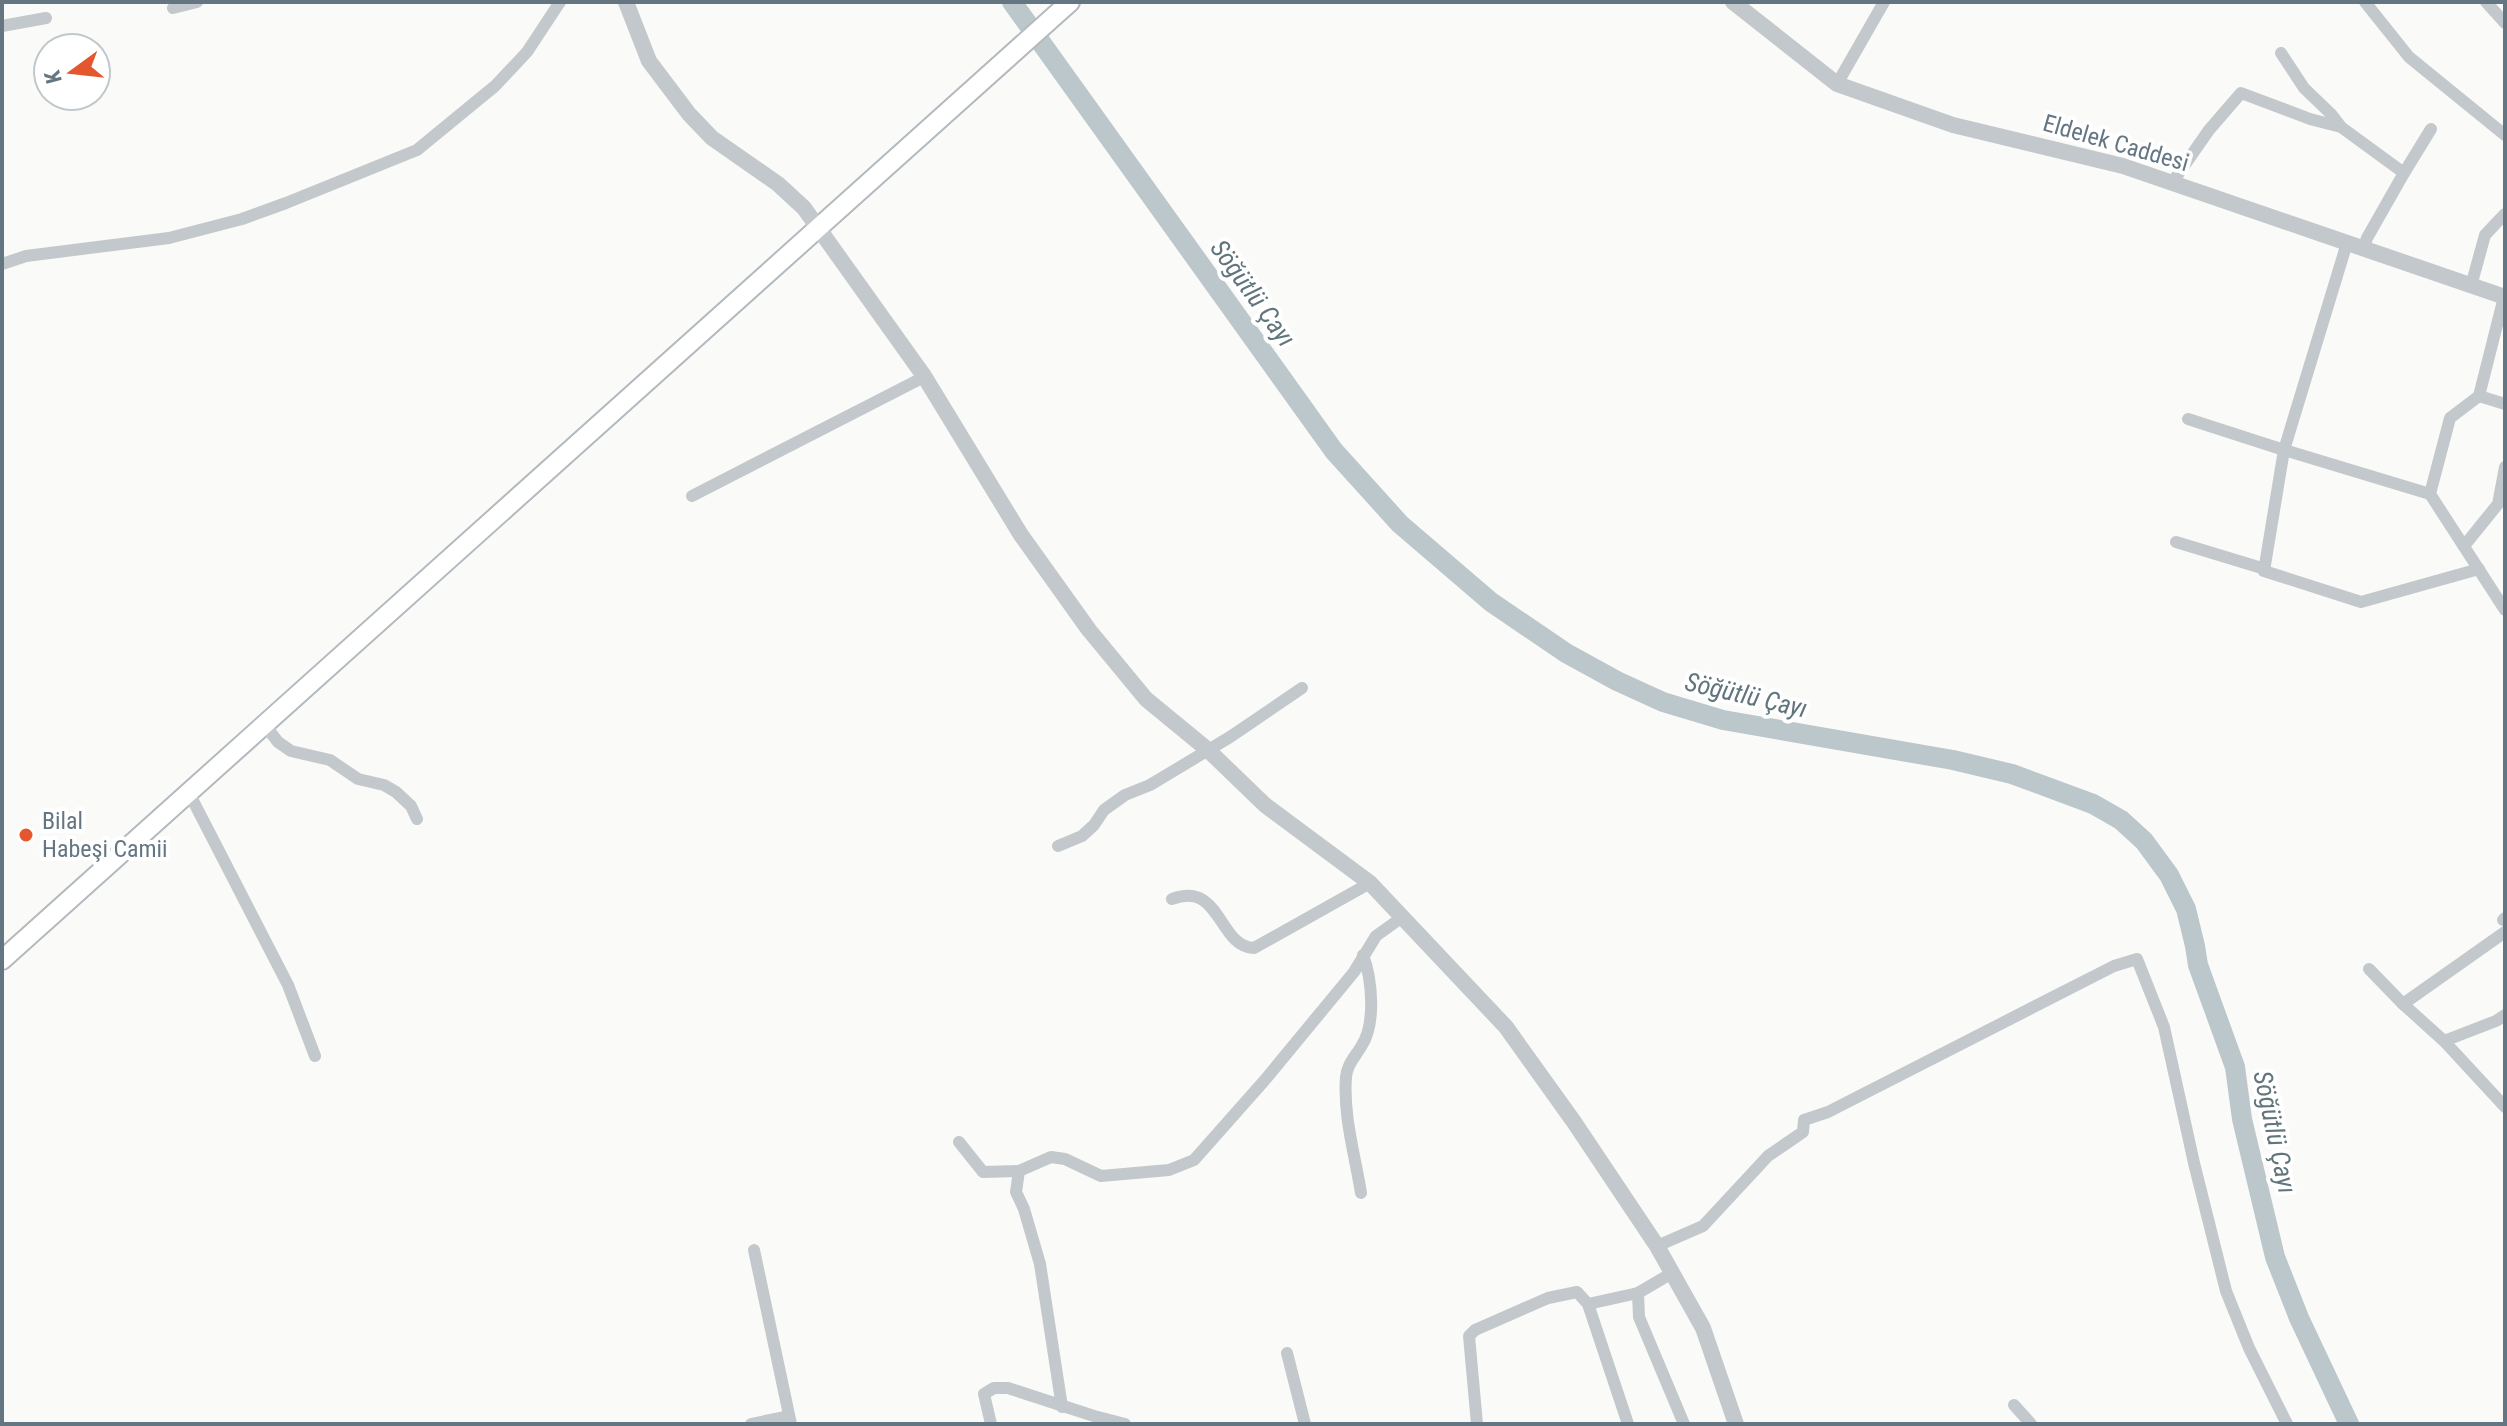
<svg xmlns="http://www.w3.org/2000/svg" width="2507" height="1426" viewBox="0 0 2507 1426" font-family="'Roboto Condensed',sans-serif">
	<rect width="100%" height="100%" fill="#fafaf8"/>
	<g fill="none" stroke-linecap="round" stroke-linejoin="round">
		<polyline stroke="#bbc7cb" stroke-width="20" points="1012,2 1334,451 1400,524 1491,602 1566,653 1617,681 1663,702 1723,720 1953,760 2012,774 2093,804 2121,820 2144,841 2169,875 2186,909 2195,946 2198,965 2235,1067 2242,1119 2275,1257 2299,1318 2349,1424"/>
		<defs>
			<polyline id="secondary" points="2,960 1070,2"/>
		</defs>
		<use href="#secondary" stroke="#b3babf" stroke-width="22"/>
		<g stroke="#c3c8cc" stroke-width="12">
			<polyline points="2365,2 2409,57 2505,135"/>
			<polyline points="2486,2 2505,23"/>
			<polyline points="173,8 197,2"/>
			<polyline points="2,26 46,18"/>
			<polyline points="2281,53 2304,88 2331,114 2341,127 2404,173 2367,238 2363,250"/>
			<polyline points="1837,84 1884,2"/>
			<polyline points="2404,173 2431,129"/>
			<polyline points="2172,183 2209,130 2241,93 2310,119 2341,127"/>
			<polyline points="2347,243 2284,450 2264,571 2361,602 2479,569"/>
			<polyline points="2,264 26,256 169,238 242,219 286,203 417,150 495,86 527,52 560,2"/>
			<polyline points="2471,286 2485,235 2505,214"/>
			<polyline points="2504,297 2479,396 2450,418 2430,494 2505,610"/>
			<polyline points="2479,396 2505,404"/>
			<polyline points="2188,419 2284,450 2430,494"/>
			<polyline points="692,496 924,377"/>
			<polyline points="2176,542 2265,569"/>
			<polyline points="2464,546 2498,504 2505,467"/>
			<polyline points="264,724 278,742 291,751 330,760 358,779 384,785 396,792 411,806 417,819"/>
			<polyline points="188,791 288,985 315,1056"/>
			<polyline points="1058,846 1082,836 1094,825 1104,810 1125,795 1150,785 1230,737 1302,688"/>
			<path d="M 1172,899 C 1221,880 1218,947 1254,948 L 1370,883"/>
			<polyline points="2503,920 2505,918"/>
			<polyline points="2369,969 2403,1004 2505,932"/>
			<polyline points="2403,1004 2444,1041 2496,1021 2505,1015"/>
			<polyline points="2444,1041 2505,1107"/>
			<polyline points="959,1142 983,1172 1019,1171 1051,1157 1065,1159 1101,1176 1169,1170 1194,1160 1264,1081 1354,972 1376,936 1401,918"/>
			<polyline points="1019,1171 1016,1192 1024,1209 1040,1264 1062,1407"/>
			<path d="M 1361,1193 C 1355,1155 1343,1116 1346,1077 C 1347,1064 1356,1056 1362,1045 C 1376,1023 1372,979 1363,955"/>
			<polyline points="1657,1246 1703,1226 1768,1156 1803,1132 1804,1120 1828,1112 2114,966 2137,959 2164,1027 2194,1163 2226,1291 2249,1348 2287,1424"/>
			<polyline points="754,1250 791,1424"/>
			<polyline points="1672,1273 1638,1293 1639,1317 1684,1424"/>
			<polyline points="1588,1304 1638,1293"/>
			<polyline points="1287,1353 1305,1424"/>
			<polyline points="2014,1405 2031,1424"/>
			<polyline points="751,1424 789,1416"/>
			<polyline points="991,1424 984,1394 994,1388 1008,1388 1094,1416 1125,1424"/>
			<polyline points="1477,1424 1469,1336 1475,1330 1548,1298 1577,1292 1588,1304 1628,1424"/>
		</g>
		<g stroke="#c3c8cc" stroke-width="16">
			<polyline points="626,2 649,61 689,114 712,138 778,184 804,208 924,376 1021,535 1089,630 1146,699 1208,750 1265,805 1370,883 1506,1027 1574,1122 1657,1246 1703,1328 1736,1424"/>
			<polyline points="1733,2 1837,84 1953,125 2123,166 2505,297"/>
		</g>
		<use href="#secondary" stroke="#fff" stroke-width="18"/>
	</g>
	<circle fill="#e4572e" stroke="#fff" stroke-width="3" cx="26" cy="835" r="8"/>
	<g text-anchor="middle" stroke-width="8" stroke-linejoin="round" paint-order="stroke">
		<g font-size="24" fill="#657683" stroke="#fff">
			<text transform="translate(2116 143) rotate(16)" y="8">Eldelek Caddesi</text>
		</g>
		<g font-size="24" fill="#657683" stroke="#fff" text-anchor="start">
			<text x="42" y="829">Bilal<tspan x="42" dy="28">Habeşi Camii</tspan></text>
		</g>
		<g font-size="26" font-style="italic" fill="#60757c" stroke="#fff">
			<text transform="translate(1253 293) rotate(54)" y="9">Söğütlü Çayı</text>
			<text transform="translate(1746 695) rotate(13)" y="9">Söğütlü Çayı</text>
			<text transform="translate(2275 1132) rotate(78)" y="9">Söğütlü Çayı</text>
		</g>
	</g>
	<rect width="2507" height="1426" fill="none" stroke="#657683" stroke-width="8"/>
	<g transform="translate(72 72) rotate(255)"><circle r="38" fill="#ffffff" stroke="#c1c8cd" stroke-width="2"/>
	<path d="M0-6L14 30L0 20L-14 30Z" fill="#e4572e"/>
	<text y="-12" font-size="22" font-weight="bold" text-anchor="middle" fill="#657683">K</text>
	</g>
</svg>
